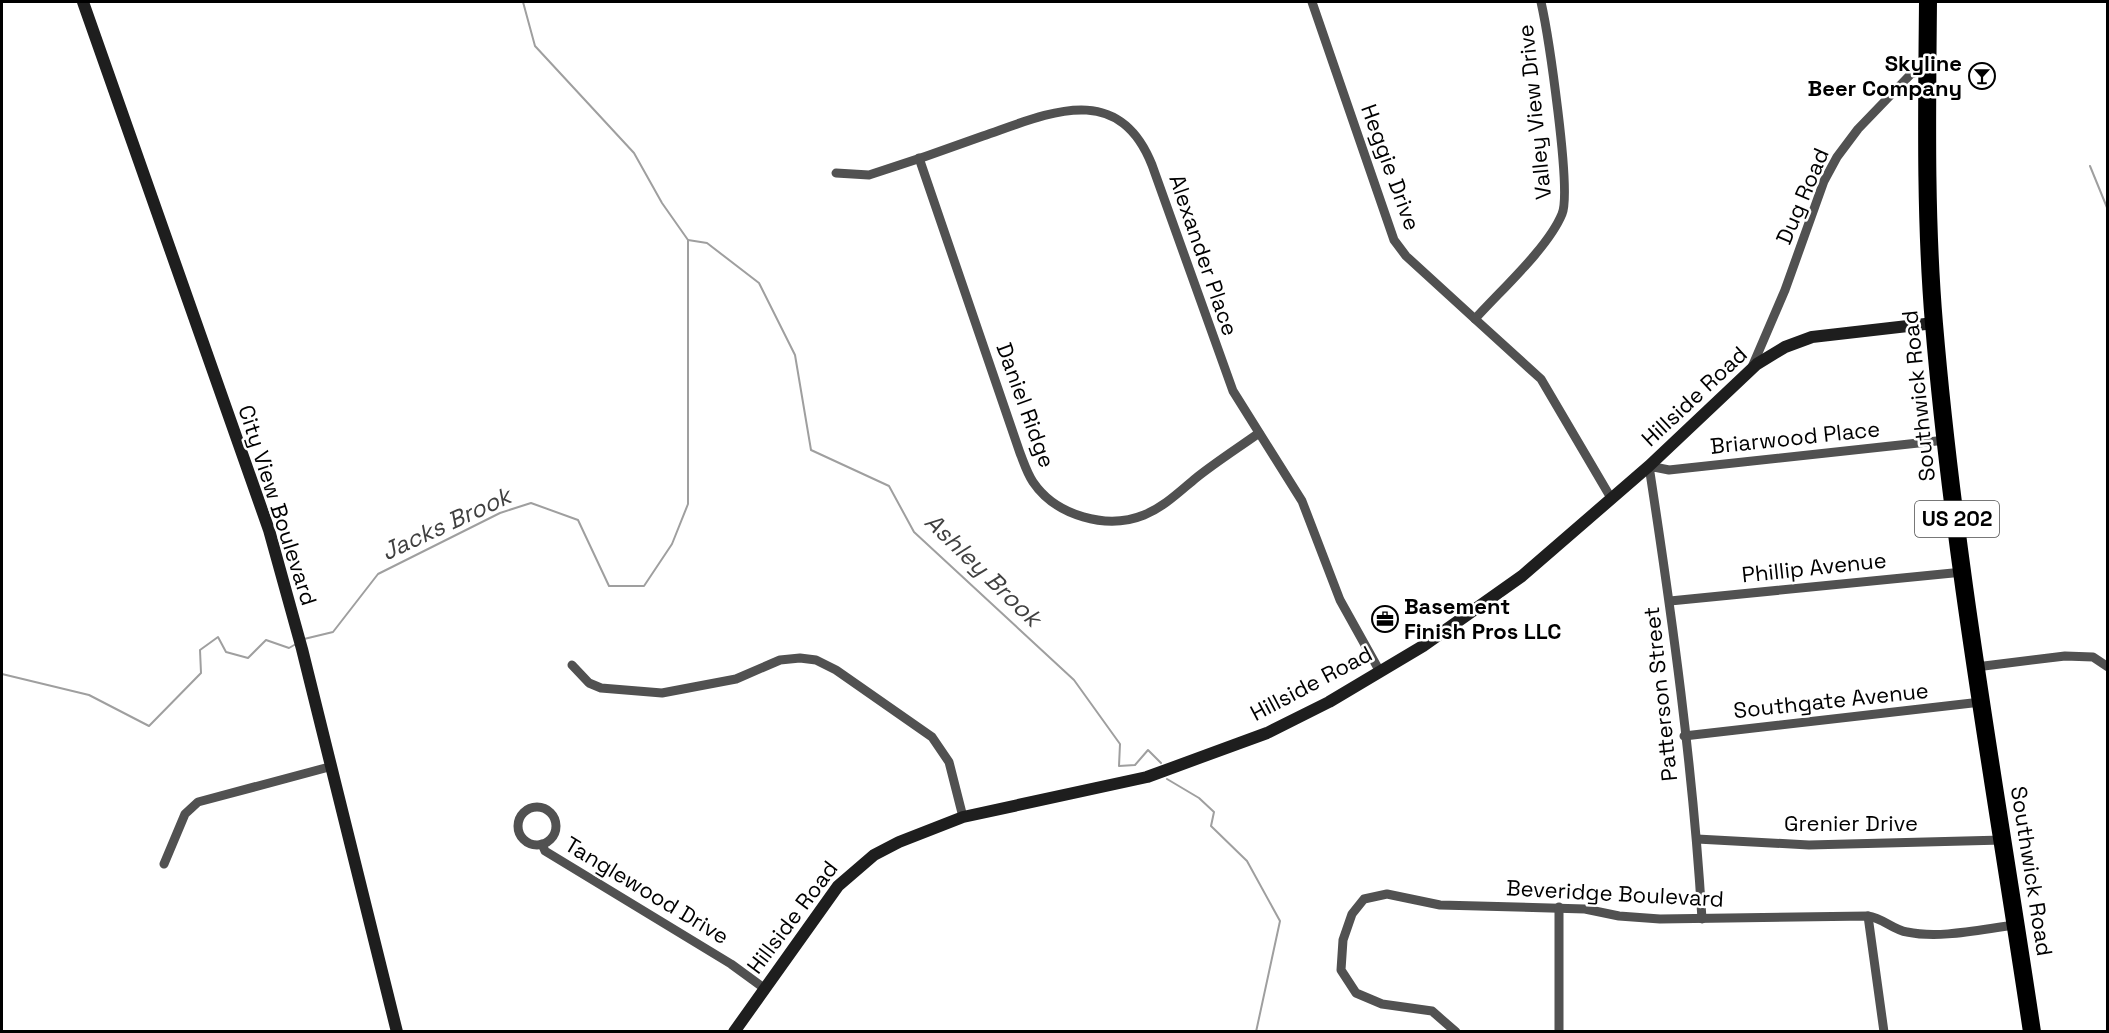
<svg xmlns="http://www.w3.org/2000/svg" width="2109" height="1033" viewBox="0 0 2109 1033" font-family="'Space Grotesk',sans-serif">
	<rect width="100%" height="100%" fill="#fff"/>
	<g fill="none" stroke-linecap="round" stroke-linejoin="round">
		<g stroke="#9f9f9f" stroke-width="2">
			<polyline points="2090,166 2108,210"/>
			<polyline points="688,240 707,243 759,283 795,355 811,450 889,486 914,532 1074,680 1120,744 1119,766 1135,765 1148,750 1161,763"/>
			<polyline points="304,639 333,632 378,574 500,513 531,503 578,520 609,586 644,586 672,544 688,504 688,240 662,203 634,153 535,46 523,2"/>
			<polyline points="2,674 89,695 149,726 201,673 200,650 218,637 226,652 248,658 266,640 289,648 296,644"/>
			<polyline points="1167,779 1199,798 1214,812 1211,826 1247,861 1280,921 1256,1032"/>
		</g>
		<g stroke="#515151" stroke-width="9">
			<polyline points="1312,2 1394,240 1406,256 1475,319"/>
			<path d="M 1541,2 C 1548,33 1572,191 1562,214 C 1548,248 1500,291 1475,319 L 1541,379 L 1611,498"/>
			<path d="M 919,158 L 1020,453 C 1024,463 1027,473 1033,482 C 1056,516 1107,530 1144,515 C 1164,507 1179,492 1196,478 C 1216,462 1238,448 1259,433"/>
			<path d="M 836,173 L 869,175 C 907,163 945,150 983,136 C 1047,114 1118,79 1152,165 L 1233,391 L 1302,501 L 1340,600 L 1379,670"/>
			<polyline points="1752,367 1785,290 1824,181 1837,157 1858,129 1911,74 1928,68"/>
			<polyline points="1670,601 1963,572"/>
			<polyline points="572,665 589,683 601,688 662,693 736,679 780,660 800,658 816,660 836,670 932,737 949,762 963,817"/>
			<polyline points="1976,667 2065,656 2093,657 2108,667"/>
			<polyline points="1684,736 1981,702"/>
			<circle cx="537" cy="826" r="19"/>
			<polyline points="1697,839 1809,845 2003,840"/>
			<polyline points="542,844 545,851 731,964 764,988"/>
			<polyline points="164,864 185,814 198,802 329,767"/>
			<polyline points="1868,916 1884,1032"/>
			<path d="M 1702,919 C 1693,767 1672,616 1649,466 L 1669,470 L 1946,440"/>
			<path d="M 1456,1032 L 1432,1011 L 1382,1004 L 1356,993 L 1341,970 L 1343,940 L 1352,914 L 1364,899 L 1387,894 L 1440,905 L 1585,909 L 1619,916 L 1660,919 L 1868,916 C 1883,918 1893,930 1907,932 C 1941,939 1982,929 2016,925"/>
			<polyline points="1559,1032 1559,907"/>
		</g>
		<g stroke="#1e1e1e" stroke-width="12">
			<polyline points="83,2 269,530 302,649 397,1032"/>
			<polyline points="734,1032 838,886 874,855 899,842 963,817 1147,777 1267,733 1329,702 1423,646 1522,576 1649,466 1757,364 1785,347 1812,337 1934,323"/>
		</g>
		<path stroke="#000" stroke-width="18" d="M 1928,2 C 1927,109 1925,217 1934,324 C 1954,561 1997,797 2032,1032"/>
	</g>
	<defs>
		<symbol id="bar-ring" viewBox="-11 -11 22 22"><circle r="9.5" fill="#fff" stroke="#000" stroke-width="1.5"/><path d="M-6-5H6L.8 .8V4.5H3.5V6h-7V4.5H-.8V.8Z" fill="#000"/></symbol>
		<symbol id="office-ring" viewBox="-11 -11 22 22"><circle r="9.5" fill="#fff" stroke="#000" stroke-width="1.5"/><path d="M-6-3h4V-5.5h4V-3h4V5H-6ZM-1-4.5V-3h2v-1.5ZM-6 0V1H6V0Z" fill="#000"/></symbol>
	</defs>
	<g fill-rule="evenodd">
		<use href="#bar-ring" x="1967" y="61" width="30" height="30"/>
		<use href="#office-ring" x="1370" y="604" width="30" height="30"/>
	</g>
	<g text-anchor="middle" stroke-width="5" stroke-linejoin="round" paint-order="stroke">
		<rect fill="#fff" stroke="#4c4c4c" stroke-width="1.5" x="1915" y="501" width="84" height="36" rx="4.5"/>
		<g font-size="21" font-weight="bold" fill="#000">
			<text x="1957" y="526">US 202</text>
		</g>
		<g font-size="22" font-weight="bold" fill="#000" stroke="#fff" text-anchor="end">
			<text x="1962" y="71">Skyline<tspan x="1962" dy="25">Beer Company</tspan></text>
			<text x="1404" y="614" text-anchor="start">Basement<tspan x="1404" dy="25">Finish Pros LLC</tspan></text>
		</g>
		<g font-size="22" fill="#000" stroke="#fff">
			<text transform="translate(1534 112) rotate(-96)" y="8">Valley View Drive</text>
			<text transform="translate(1391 167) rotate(70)" y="8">Heggie Drive</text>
			<text transform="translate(1802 196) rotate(-67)" y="8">Dug Road</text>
			<text transform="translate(1204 255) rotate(71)" y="8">Alexander Place</text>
			<text transform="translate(1694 396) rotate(-43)" y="8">Hillside Road</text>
			<text transform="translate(1918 396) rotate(-96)" y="8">Southwick Road</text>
			<text transform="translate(1026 405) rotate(70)" y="8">Daniel Ridge</text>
			<text transform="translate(1795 437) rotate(-6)" y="8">Briarwood Place</text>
			<text transform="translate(278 505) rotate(72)" y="8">City View Boulevard</text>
			<text transform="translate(1814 567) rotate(-6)" y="8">Phillip Avenue</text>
			<text transform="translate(1311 683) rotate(-28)" y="8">Hillside Road</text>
			<text transform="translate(1660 694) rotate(-96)" y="8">Patterson Street</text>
			<text transform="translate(1831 700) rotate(-6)" y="8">Southgate Avenue</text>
			<text x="1851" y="831">Grenier Drive</text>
			<text transform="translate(2032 871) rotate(81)" y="8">Southwick Road</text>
			<text transform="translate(647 890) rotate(31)" y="8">Tanglewood Drive</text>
			<text transform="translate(1615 893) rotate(3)" y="8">Beveridge Boulevard</text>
			<text transform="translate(792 917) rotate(-53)" y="8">Hillside Road</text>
		</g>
		<g font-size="24" font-style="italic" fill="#404040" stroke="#fff">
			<text transform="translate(446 524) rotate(-25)" y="8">Jacks Brook</text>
			<text transform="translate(983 570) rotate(44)" y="8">Ashley Brook</text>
		</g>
	</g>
	<rect width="2109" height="1033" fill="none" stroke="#000000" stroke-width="6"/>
</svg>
